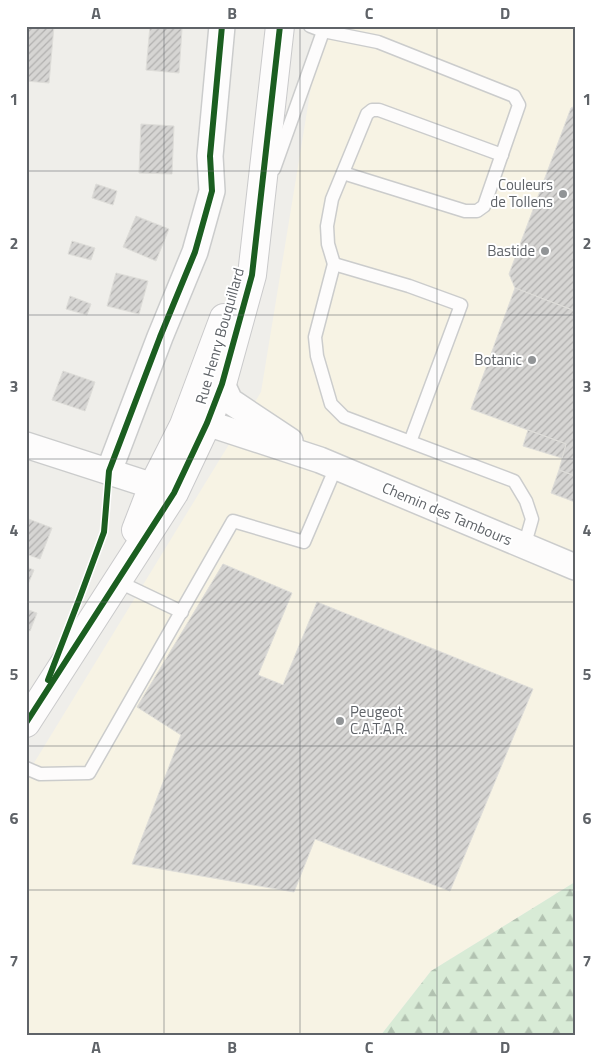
<svg xmlns="http://www.w3.org/2000/svg" width="601" height="1061" viewBox="0 0 601 1061" font-family="'Titillium Web',sans-serif">
	<defs>
		<pattern id="forest-firs" width="22" height="20" patternUnits="userSpaceOnUse" patternTransform="scale(1.25)"><rect width="22" height="20" fill="#d8ebd6"/><path d="M5 1l3.5 6h-7zM16 11l3.5 6h-7z" fill="#b2c2b1"/></pattern>
		<pattern id="building-hatch" width="6" height="6" patternUnits="userSpaceOnUse" patternTransform="scale(1.25)"><rect width="6" height="6" fill="#d6d5d3"/><path d="M-1 1l2-2M0 6l6-6M5 7l2-2" fill="none" stroke="#b1b0af"/></pattern>
	</defs>
	<rect width="100%" height="100%" fill="#efeeea"/>
	<polygon fill="#f7f3e4" points="321,26 575,26 575,882 431,971 381,1035 26,1035 26,776 261,392"/>
	<polygon fill="url(#forest-firs)" points="575,882 575,1035 381,1035 431,971"/>
	<g fill="url(#building-hatch)" stroke="#deddd9">
		<polygon points="26,26 54,26 49,83 26,81"/>
		<polygon points="150,26 182,29 179,73 146,70"/>
		<polygon points="575,106 575,311 515,288 509,274 571,108"/>
		<polygon points="141,124 174,126 172,174 139,173"/>
		<polygon points="96,184 117,191 113,205 92,198"/>
		<polygon points="136,216 169,229 156,261 123,247"/>
		<polygon points="72,241 95,248 91,260 68,254"/>
		<polygon points="116,273 148,281 139,314 107,306"/>
		<polygon points="515,288 575,311 575,476 559,470 566,444 471,409"/>
		<polygon points="70,296 91,304 87,315 66,309"/>
		<polygon points="63,371 95,382 85,411 52,400"/>
		<polygon points="528,430 566,444 562,458 523,446"/>
		<polygon points="559,470 575,476 575,502 551,493"/>
		<polygon points="26,518 52,528 40,559 26,554"/>
		<polygon points="223,564 292,593 258,675 283,685 317,602 533,689 450,891 315,839 294,892 132,864 181,735 137,707"/>
		<polygon points="26,567 34,570 26,589"/>
		<polygon points="26,609 37,613 30,631 26,629"/>
	</g>
	<g fill="none" stroke-linecap="round" stroke-linejoin="round">
		<defs>
			<g id="lane">
				<polyline points="310,26 323,31 378,42 514,96 519,105 484,206 477,211 465,211 343,173"/>
				<polyline points="274,169 325,26"/>
				<polyline points="334,264 328,244 327,226 332,199 367,114 372,110 379,110 502,155"/>
				<polyline points="410,442 461,305 409,286 334,264 315,337 317,356 331,404 344,417 514,481 526,501 532,519 524,547"/>
				<polyline points="117,581 182,612"/>
				<polyline points="26,768 40,774 89,773 233,521 304,542 336,467"/>
			</g>
			<g id="street">
				<polyline points="222,384 230,401 290,441"/>
				<polyline points="207,423 320,460 575,567"/>
				<polyline points="26,445 153,486"/>
				<polyline points="109,471 160,337 195,252 212,191 210,156 222,26"/>
			</g>
			<g id="secondary">
				<polyline points="136,530 153,486 184,425 224,318"/>
				<polyline points="26,723 174,493 207,423 222,384 252,275 280,26"/>
			</g>
		</defs>
		<use href="#lane" stroke="#cbcccc" stroke-width="15"/>
		<use href="#street" stroke="#cbcccc" stroke-width="28"/>
		<use href="#secondary" stroke="#cacacb" stroke-width="30"/>
		<use href="#lane" stroke="#fdfcfc" stroke-width="12"/>
		<use href="#street" stroke="#fdfcfc" stroke-width="25"/>
		<use href="#secondary" stroke="#fdfcfc" stroke-width="28"/>
		<defs>
			<g id="cycleway">
				<polyline points="48,680 80,597 104,532 109,471 160,337 195,252 212,191 210,156 222,26"/>
				<polyline points="26,723 174,493 207,423 222,384 252,275 280,26"/>
			</g>
		</defs>
		<use href="#cycleway" stroke="#fff" stroke-width="9"/>
		<use href="#cycleway" stroke="#1b5e20" stroke-width="6"/>
	</g>
	<path fill="none" stroke="#5f6368" stroke-width="1" stroke-opacity="0.55" d="M 164,26 L 164,1035M 300,26 L 300,1035M 437,26 L 437,1035M 26,171 L 575,171M 26,315 L 575,315M 26,459 L 575,459M 26,602 L 575,602M 26,746 L 575,746M 26,890 L 575,890"/>
	<g fill="#919496" stroke="#fff" stroke-width="2">
		<circle cx="563" cy="194" r="5"/>
		<circle cx="545" cy="251" r="5"/>
		<circle cx="532" cy="360" r="5"/>
		<circle cx="340" cy="721" r="5"/>
	</g>
	<g text-anchor="middle" stroke-width="4" stroke-linejoin="round" paint-order="stroke">
		<g font-size="15" fill="#5f6368" stroke="#fff" text-anchor="end">
			<text x="553" y="190">Couleurs<tspan x="553" dy="17">de Tollens</tspan></text>
			<text x="535" y="256">Bastide</text>
			<text x="522" y="365">Botanic</text>
			<text x="350" y="717" text-anchor="start">Peugeot<tspan x="350" dy="17">C.A.T.A.R.</tspan></text>
		</g>
		<g font-size="15" fill="#5f6368" stroke="#fff">
			<text transform="translate(220 336) rotate(-74)" y="5">Rue Henry Bouquillard</text>
			<text transform="translate(447 514) rotate(23)" y="5">Chemin des Tambours</text>
		</g>
	</g>
	<rect width="601" height="1061" fill="none" stroke="#ffffff" stroke-width="55"/>
	<rect x="28" y="28" width="546" height="1006" fill="none" stroke="#5f6368" stroke-width="2"/>
	<g font-size="16" text-anchor="middle" font-weight="bold" fill="#5f6368">
		<text x="96" y="19">A</text>
		<text x="232" y="19">B</text>
		<text x="369" y="19">C</text>
		<text x="505" y="19">D</text>
		<text x="14" y="105">1</text>
		<text x="587" y="105">1</text>
		<text x="14" y="249">2</text>
		<text x="587" y="249">2</text>
		<text x="14" y="392">3</text>
		<text x="587" y="392">3</text>
		<text x="14" y="536">4</text>
		<text x="587" y="536">4</text>
		<text x="14" y="680">5</text>
		<text x="587" y="680">5</text>
		<text x="14" y="824">6</text>
		<text x="587" y="824">6</text>
		<text x="14" y="967">7</text>
		<text x="587" y="967">7</text>
		<text x="96" y="1053">A</text>
		<text x="232" y="1053">B</text>
		<text x="369" y="1053">C</text>
		<text x="505" y="1053">D</text>
	</g>
</svg>
